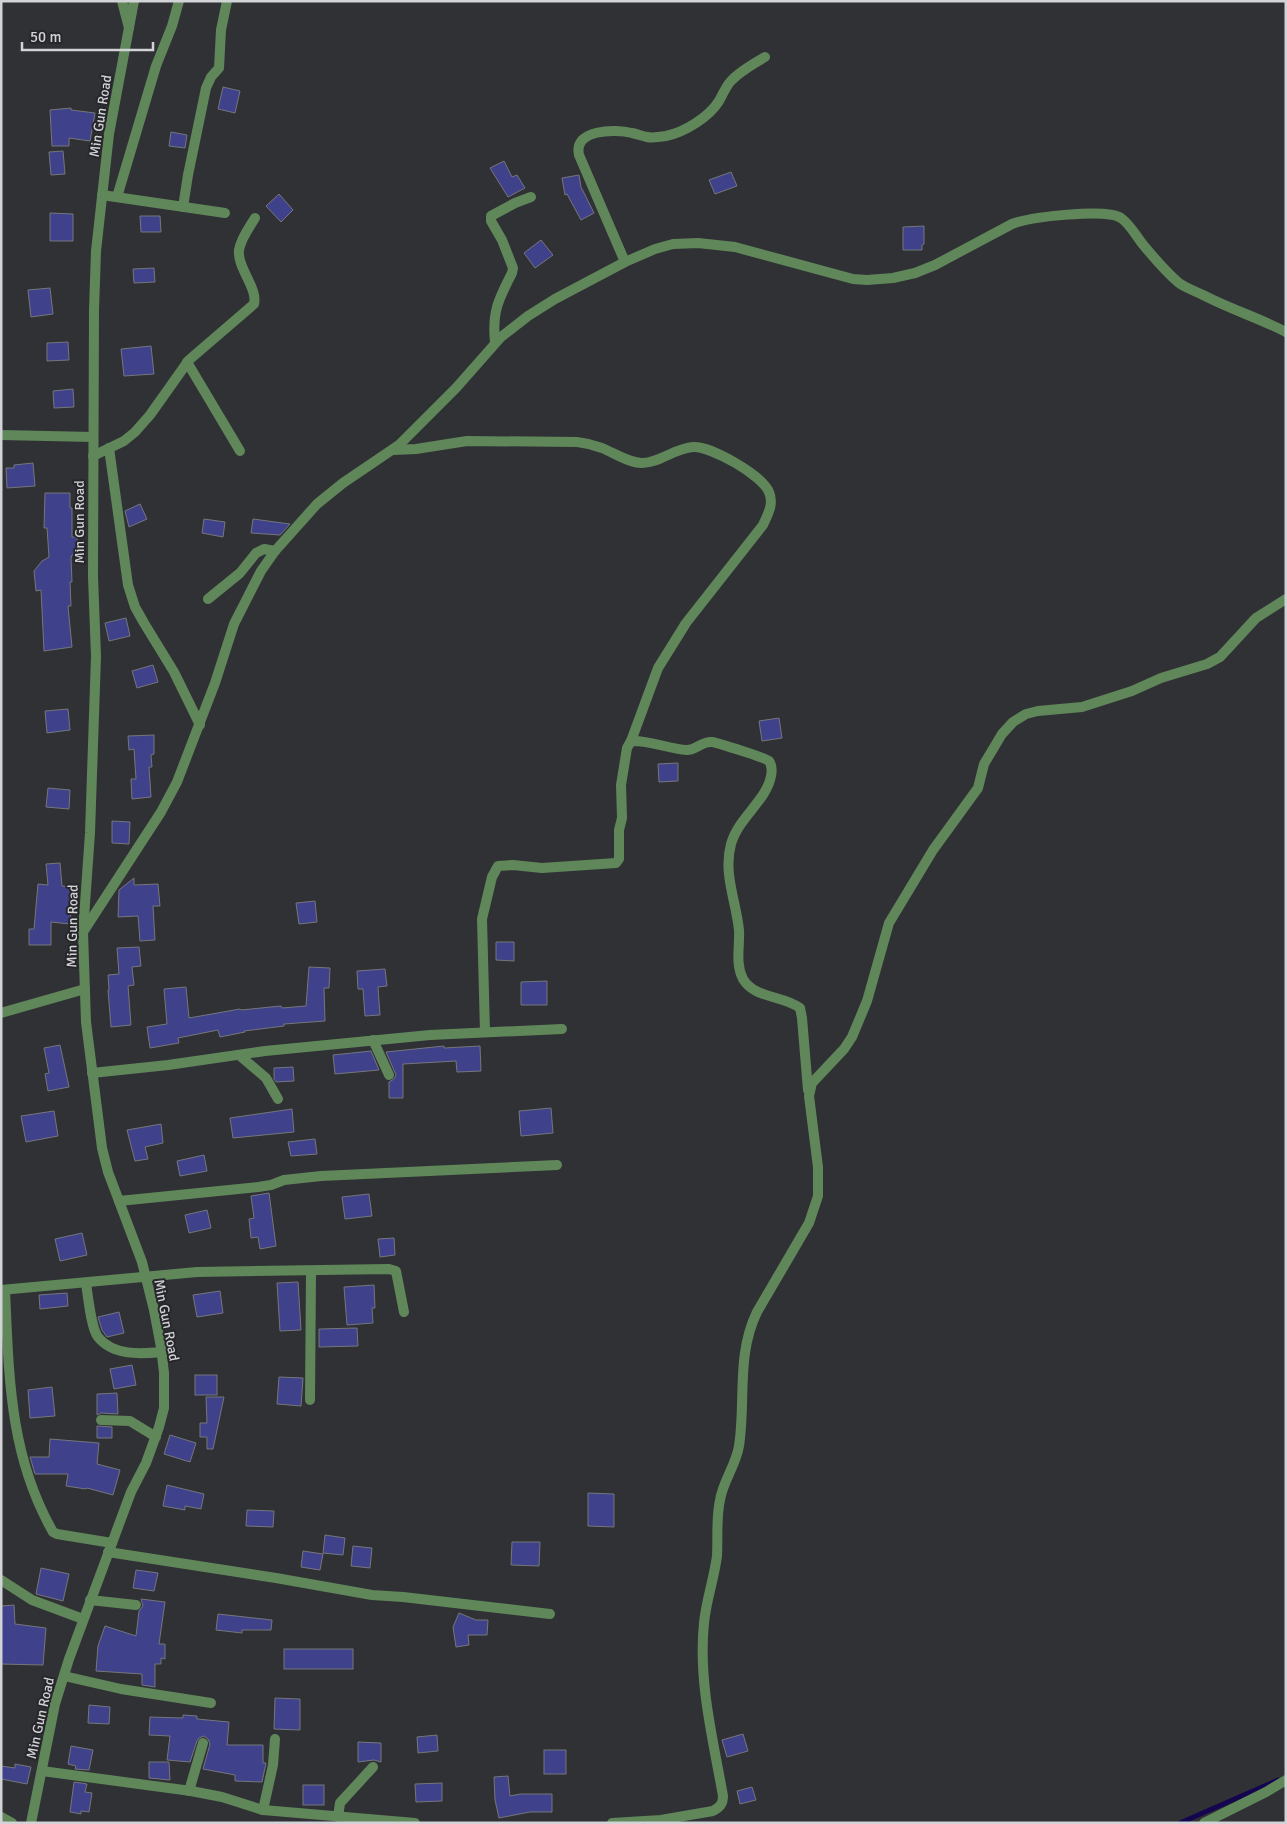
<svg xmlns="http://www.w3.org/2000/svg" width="1287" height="1824" viewBox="0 0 1287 1824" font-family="Signika,sans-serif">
	<rect width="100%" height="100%" fill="#303135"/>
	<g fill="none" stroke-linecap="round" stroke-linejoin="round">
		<polyline stroke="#13064f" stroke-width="5" points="1180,1823 1278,1780"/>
	</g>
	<g fill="#3f428b" stroke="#75767b">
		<polygon points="223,87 240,91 235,113 218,109"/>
		<polygon points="71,108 71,110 95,113 90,141 69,138 69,146 52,146 50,110"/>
		<polygon points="171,132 187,135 185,148 169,146"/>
		<polygon points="63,151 65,174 51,175 49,152"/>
		<polygon points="504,161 512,177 517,175 525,188 508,197 490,168"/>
		<polygon points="731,172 737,186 715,194 709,180"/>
		<polygon points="579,175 581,187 594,213 581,220 567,194 565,195 562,178"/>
		<polygon points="279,194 293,210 281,222 266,206"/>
		<polygon points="50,213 73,214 73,241 50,241"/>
		<polygon points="140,216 160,216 161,232 141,232"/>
		<polygon points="924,226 924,244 922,245 922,250 903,250 903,227"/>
		<polygon points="541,240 553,255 535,268 524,253"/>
		<polygon points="154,268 155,282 134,283 133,269"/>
		<polygon points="50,288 53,314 31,317 28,290"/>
		<polygon points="68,342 69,360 47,361 47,343"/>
		<polygon points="151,346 154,374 124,376 121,349"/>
		<polygon points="73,389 74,407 54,408 53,391"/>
		<polygon points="33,463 35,486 7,488 6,468 14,468 14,465"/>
		<polygon points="45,493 70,493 70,508 72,508 72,537 77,537 78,555 72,555 71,558 72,582 70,582 71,606 68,606 72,647 44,651 41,590 36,591 34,571 42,561 49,557 47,528 44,528"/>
		<polygon points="140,504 147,519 129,527 125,511"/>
		<polygon points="204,519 225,522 223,537 202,533"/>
		<polygon points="253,519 290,524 280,535 251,533"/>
		<polygon points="126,618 130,636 109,641 105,623"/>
		<polygon points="153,665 158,682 137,688 132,671"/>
		<polygon points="68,709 70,730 47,733 45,711"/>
		<polygon points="779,718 782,738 762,741 759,721"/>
		<polygon points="154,735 154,754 151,755 152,767 149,767 151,797 132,799 131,779 136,779 134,749 129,750 128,736"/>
		<polygon points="678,763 678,781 659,782 658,764"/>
		<polygon points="48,788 70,790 69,809 46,807"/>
		<polygon points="112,821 130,822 129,844 112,843"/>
		<polygon points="60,863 62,886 73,887 70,924 51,922 51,945 29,945 29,929 34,929 38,884 48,885 46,864"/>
		<polygon points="134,878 134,885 158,884 160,906 153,906 155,940 140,941 138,916 118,917 119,890"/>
		<polygon points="315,901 317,922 299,924 296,903"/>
		<polygon points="496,942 514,942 514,961 496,960"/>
		<polygon points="139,947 141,966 132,967 134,985 128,986 131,1025 111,1027 108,990 109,990 108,975 119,974 117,948"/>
		<polygon points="309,967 330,968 329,988 324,988 325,1021 284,1024 284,1026 244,1031 245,1032 220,1037 218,1030 178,1038 179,1043 150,1048 147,1027 167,1024 164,989 186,987 189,1018 240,1009 241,1010 281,1006 282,1008 306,1006"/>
		<polygon points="385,969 387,986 378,987 380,1015 365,1016 363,989 358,989 357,971"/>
		<polygon points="547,981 547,1005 521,1005 521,982"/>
		<polygon points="60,1045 69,1087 48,1091 45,1074 49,1073 44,1048"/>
		<polygon points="444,1046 444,1048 480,1046 481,1071 457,1072 456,1061 403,1064 403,1098 389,1098 389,1082 394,1079 396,1075 386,1052"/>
		<polygon points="371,1051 379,1070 335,1074 333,1055"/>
		<polygon points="293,1067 294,1081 276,1082 274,1079 274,1068"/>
		<polygon points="551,1108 553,1133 521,1136 519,1111"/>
		<polygon points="292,1109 294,1132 233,1138 230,1118"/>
		<polygon points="54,1111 58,1136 26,1142 21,1116"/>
		<polygon points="161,1124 163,1143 145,1147 148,1159 135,1161 127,1130"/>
		<polygon points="315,1139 317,1154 291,1156 288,1142"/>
		<polygon points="204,1155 207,1171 180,1176 177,1161"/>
		<polygon points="269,1193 276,1246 260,1249 258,1237 251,1238 249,1219 254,1218 251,1196"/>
		<polygon points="369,1194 372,1216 345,1219 342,1197"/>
		<polygon points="207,1210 211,1228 189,1233 185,1215"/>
		<polygon points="82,1233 87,1255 60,1261 55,1239"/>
		<polygon points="394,1238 395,1255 380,1257 378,1239"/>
		<polygon points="298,1282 301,1330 280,1331 277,1283"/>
		<polygon points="374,1285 375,1308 372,1308 373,1323 347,1325 344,1287"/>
		<polygon points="220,1291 223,1313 197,1317 193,1295"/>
		<polygon points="67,1293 68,1306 40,1309 39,1295"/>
		<polygon points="119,1312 124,1333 107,1337 102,1330 98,1317"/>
		<polygon points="357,1328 358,1346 319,1347 319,1329"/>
		<polygon points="132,1365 136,1385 114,1389 110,1369"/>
		<rect x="195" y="1375" width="22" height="20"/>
		<polygon points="279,1377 303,1378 301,1406 277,1404"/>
		<polygon points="52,1387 55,1416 30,1418 28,1390"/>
		<polygon points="117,1393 118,1414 101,1413 97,1415 97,1394"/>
		<polygon points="206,1397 224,1397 213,1449 207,1449 207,1437 200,1437 200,1423 207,1423"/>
		<polygon points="97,1426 112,1427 112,1438 97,1438"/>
		<polygon points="170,1435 196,1443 190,1462 164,1454"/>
		<polygon points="50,1439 99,1443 97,1464 120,1470 113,1495 87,1488 86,1489 66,1486 68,1474 35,1474 30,1457 49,1457"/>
		<polygon points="167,1485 204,1494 201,1509 185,1506 185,1510 163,1506"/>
		<polygon points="588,1493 614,1494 614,1527 588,1526"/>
		<polygon points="247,1510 274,1511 273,1527 246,1526"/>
		<polygon points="325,1535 345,1538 343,1555 323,1553"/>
		<polygon points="512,1542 540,1542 539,1566 511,1565"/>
		<polygon points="353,1546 372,1548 370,1568 351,1566"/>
		<polygon points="303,1551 323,1554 320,1570 301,1567"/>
		<polygon points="41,1568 69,1574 63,1601 36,1594"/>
		<polygon points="136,1570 158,1573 154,1591 133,1588"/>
		<polygon points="141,1599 165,1602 159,1644 165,1644 165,1659 161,1658 161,1664 155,1664 155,1687 142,1685 142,1674 96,1671 98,1646 105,1626 136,1636 139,1611 143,1606"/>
		<polygon points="14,1605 15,1624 46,1628 43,1665 1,1664 1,1606"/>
		<polygon points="459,1613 476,1620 488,1620 487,1635 468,1635 469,1645 456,1647 453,1627"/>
		<polygon points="218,1614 272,1620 271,1630 242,1630 242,1633 216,1630"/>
		<rect x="284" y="1649" width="69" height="20"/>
		<polygon points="275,1698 300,1699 300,1730 274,1729"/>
		<polygon points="89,1705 110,1707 109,1724 88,1723"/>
		<polygon points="183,1715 197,1716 197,1719 229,1722 227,1745 263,1745 263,1763 266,1763 262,1782 235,1781 235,1775 203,1769 210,1744 208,1739 204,1736 199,1738 197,1741 190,1762 167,1760 170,1736 149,1735 150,1717 183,1718"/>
		<polygon points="743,1734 748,1751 727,1757 722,1740"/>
		<polygon points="437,1735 438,1751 418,1753 417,1737"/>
		<polygon points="358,1742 381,1743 381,1762 374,1760 358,1762"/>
		<polygon points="71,1746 93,1750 89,1770 75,1769 76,1766 68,1764"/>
		<rect x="544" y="1750" width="22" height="24"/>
		<polygon points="149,1762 169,1762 170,1780 149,1778"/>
		<polygon points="15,1764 31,1767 27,1784 1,1779 1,1766 15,1768"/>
		<polygon points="508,1776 510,1796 520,1794 552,1794 552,1812 530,1812 499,1818 495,1800 494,1777"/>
		<polygon points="74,1782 87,1784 85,1792 92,1793 89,1812 81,1811 81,1814 70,1812"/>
		<polygon points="442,1783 442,1801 416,1802 415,1784"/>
		<rect x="303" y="1785" width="21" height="20"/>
		<polygon points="752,1787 756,1800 740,1804 737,1791"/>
	</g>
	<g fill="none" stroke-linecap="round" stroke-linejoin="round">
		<g stroke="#60875a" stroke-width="10">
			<polyline points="122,1 129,28"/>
			<polyline points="102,195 225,213"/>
			<polyline points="117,197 156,66 172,26 179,1"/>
			<polyline points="183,207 188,175 206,88 211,77 219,68 221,30 227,1"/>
			<path d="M 625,262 L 579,155 C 573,129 615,129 632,133 C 637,134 642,136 647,137 C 652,138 660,137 666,136 C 685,132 709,117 719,101 C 723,94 726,86 731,81 C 740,71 753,64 765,57"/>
			<path d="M 495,343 C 492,312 498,300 512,273 L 513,268 L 502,240 L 491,221 L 491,216 L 515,203 L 531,197"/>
			<polyline points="187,362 240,451"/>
			<polyline points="1,435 93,437"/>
			<polyline points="109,448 128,585 135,607 144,623 174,672 200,725"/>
			<path d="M 393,450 L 416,449 L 467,441 L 577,442 C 586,443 594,445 602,448 C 614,453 629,463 642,463 C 659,463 675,448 693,447 C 711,446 762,475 769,492 C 774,504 768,514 763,525 L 686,623 L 658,668 L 631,741"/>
			<path d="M 93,456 L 124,441 L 135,432 L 150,415 L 189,360 L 254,304 C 258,288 237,268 239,250 C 241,238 249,228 255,218"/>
			<polyline points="208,599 240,573 256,553 264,549 275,551"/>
			<path d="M 83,932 L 161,812 L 177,782 L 215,683 L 234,624 L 261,571 L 275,551 L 317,504 L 343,483 L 399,445 L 456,388 L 501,337 L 528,316 L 555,299 L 625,262 L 655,249 L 673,244 L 698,243 L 735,247 L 853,279 L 867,280 L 893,278 L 915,273 L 935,265 L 1012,224 C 1030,217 1106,208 1121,218 C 1131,225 1137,238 1145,247 C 1155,259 1167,273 1179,283 C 1186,288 1195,291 1203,295 C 1230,309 1259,318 1286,332"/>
			<polyline points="1,1013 85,989"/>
			<path d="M 485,1032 L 482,919 L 492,877 L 498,866 L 513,865 L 542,868 L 616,863 L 619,859 L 619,830 L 622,818 L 621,785 L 627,748 L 631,741 C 650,740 668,749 687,750 C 696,750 702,741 712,742 C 718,743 766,758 769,761 C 772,765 772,772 771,776 C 767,800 738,818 731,844 C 723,873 736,901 739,930 C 740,946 735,964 743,979 C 755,999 783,995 800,1008 L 802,1018 L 808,1090"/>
			<polyline points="373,1040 389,1075"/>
			<polyline points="239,1055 266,1078 278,1099"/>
			<polyline points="92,1073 168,1065 265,1051 430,1035 562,1029"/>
			<polyline points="119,1201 258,1187 271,1185 284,1180 321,1176 557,1165"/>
			<path d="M 86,1283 C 88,1296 91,1328 98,1337 C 113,1356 141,1354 162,1352"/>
			<polyline points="1,1290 197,1272 389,1269 396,1271 404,1312"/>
			<path d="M 5,1290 C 9,1375 9,1455 53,1532 L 57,1534 L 112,1543"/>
			<polyline points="310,1400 311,1271"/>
			<polyline points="101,1420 130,1421 156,1437"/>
			<polyline points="108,1552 276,1578 372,1595 403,1597 550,1614"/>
			<polyline points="1,1580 32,1600 83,1619"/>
			<polyline points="90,1600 136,1605"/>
			<polyline points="64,1676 121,1689 211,1703"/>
			<polyline points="42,1771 191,1791 222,1797 263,1810 415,1823"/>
			<polyline points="189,1791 203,1743"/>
			<polyline points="263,1810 273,1765 275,1739"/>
			<polyline points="1,1817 12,1823"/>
			<polyline points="338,1817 340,1803 373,1767"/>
			<path d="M 612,1823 L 661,1820 L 713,1811 C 720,1807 723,1804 723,1796 C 713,1739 698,1681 704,1623 C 706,1601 714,1579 717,1556 C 718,1537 716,1518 720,1500 C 723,1481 736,1465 739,1446 C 746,1401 736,1355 757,1312 L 809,1223 L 818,1196 L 818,1167 L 809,1096 L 812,1083 L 844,1049 L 852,1037 L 867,1001 L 889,923 L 933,850 L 978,788 L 984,764 L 1002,734 L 1013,722 L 1026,714 L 1038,711 L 1082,707 L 1132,691 L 1161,678 L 1207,664 L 1220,657 L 1256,618 L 1286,599"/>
			<polyline points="1204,1823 1266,1792 1286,1780"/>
		</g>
		<polyline stroke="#60875a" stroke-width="10" points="31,1823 55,1704 69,1659 131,1492 146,1463 159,1427 164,1408 164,1373 161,1347 154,1310 142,1262 108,1172 102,1148 86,1022 83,932 90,833 96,656 93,577 94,310 96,251 109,134 134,1"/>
	</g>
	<g text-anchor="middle" stroke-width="4" stroke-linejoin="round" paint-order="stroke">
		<g font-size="14" fill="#d2d3d6" stroke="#27272b">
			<text transform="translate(100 116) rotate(-81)" y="5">Min Gun Road</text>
			<text transform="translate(79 522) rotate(-90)" y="5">Min Gun Road</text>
			<text transform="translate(72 926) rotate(-89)" y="5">Min Gun Road</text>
			<text transform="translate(167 1320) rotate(79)" y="5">Min Gun Road</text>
			<text transform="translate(40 1718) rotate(-77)" y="5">Min Gun Road</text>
		</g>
	</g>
	<rect width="1287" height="1824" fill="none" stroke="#d2d3d6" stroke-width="5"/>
	<path d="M22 42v8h131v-8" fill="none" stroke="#d2d3d6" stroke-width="2.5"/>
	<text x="30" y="42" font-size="15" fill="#d2d3d6" stroke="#27272b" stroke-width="4" paint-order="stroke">50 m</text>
</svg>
